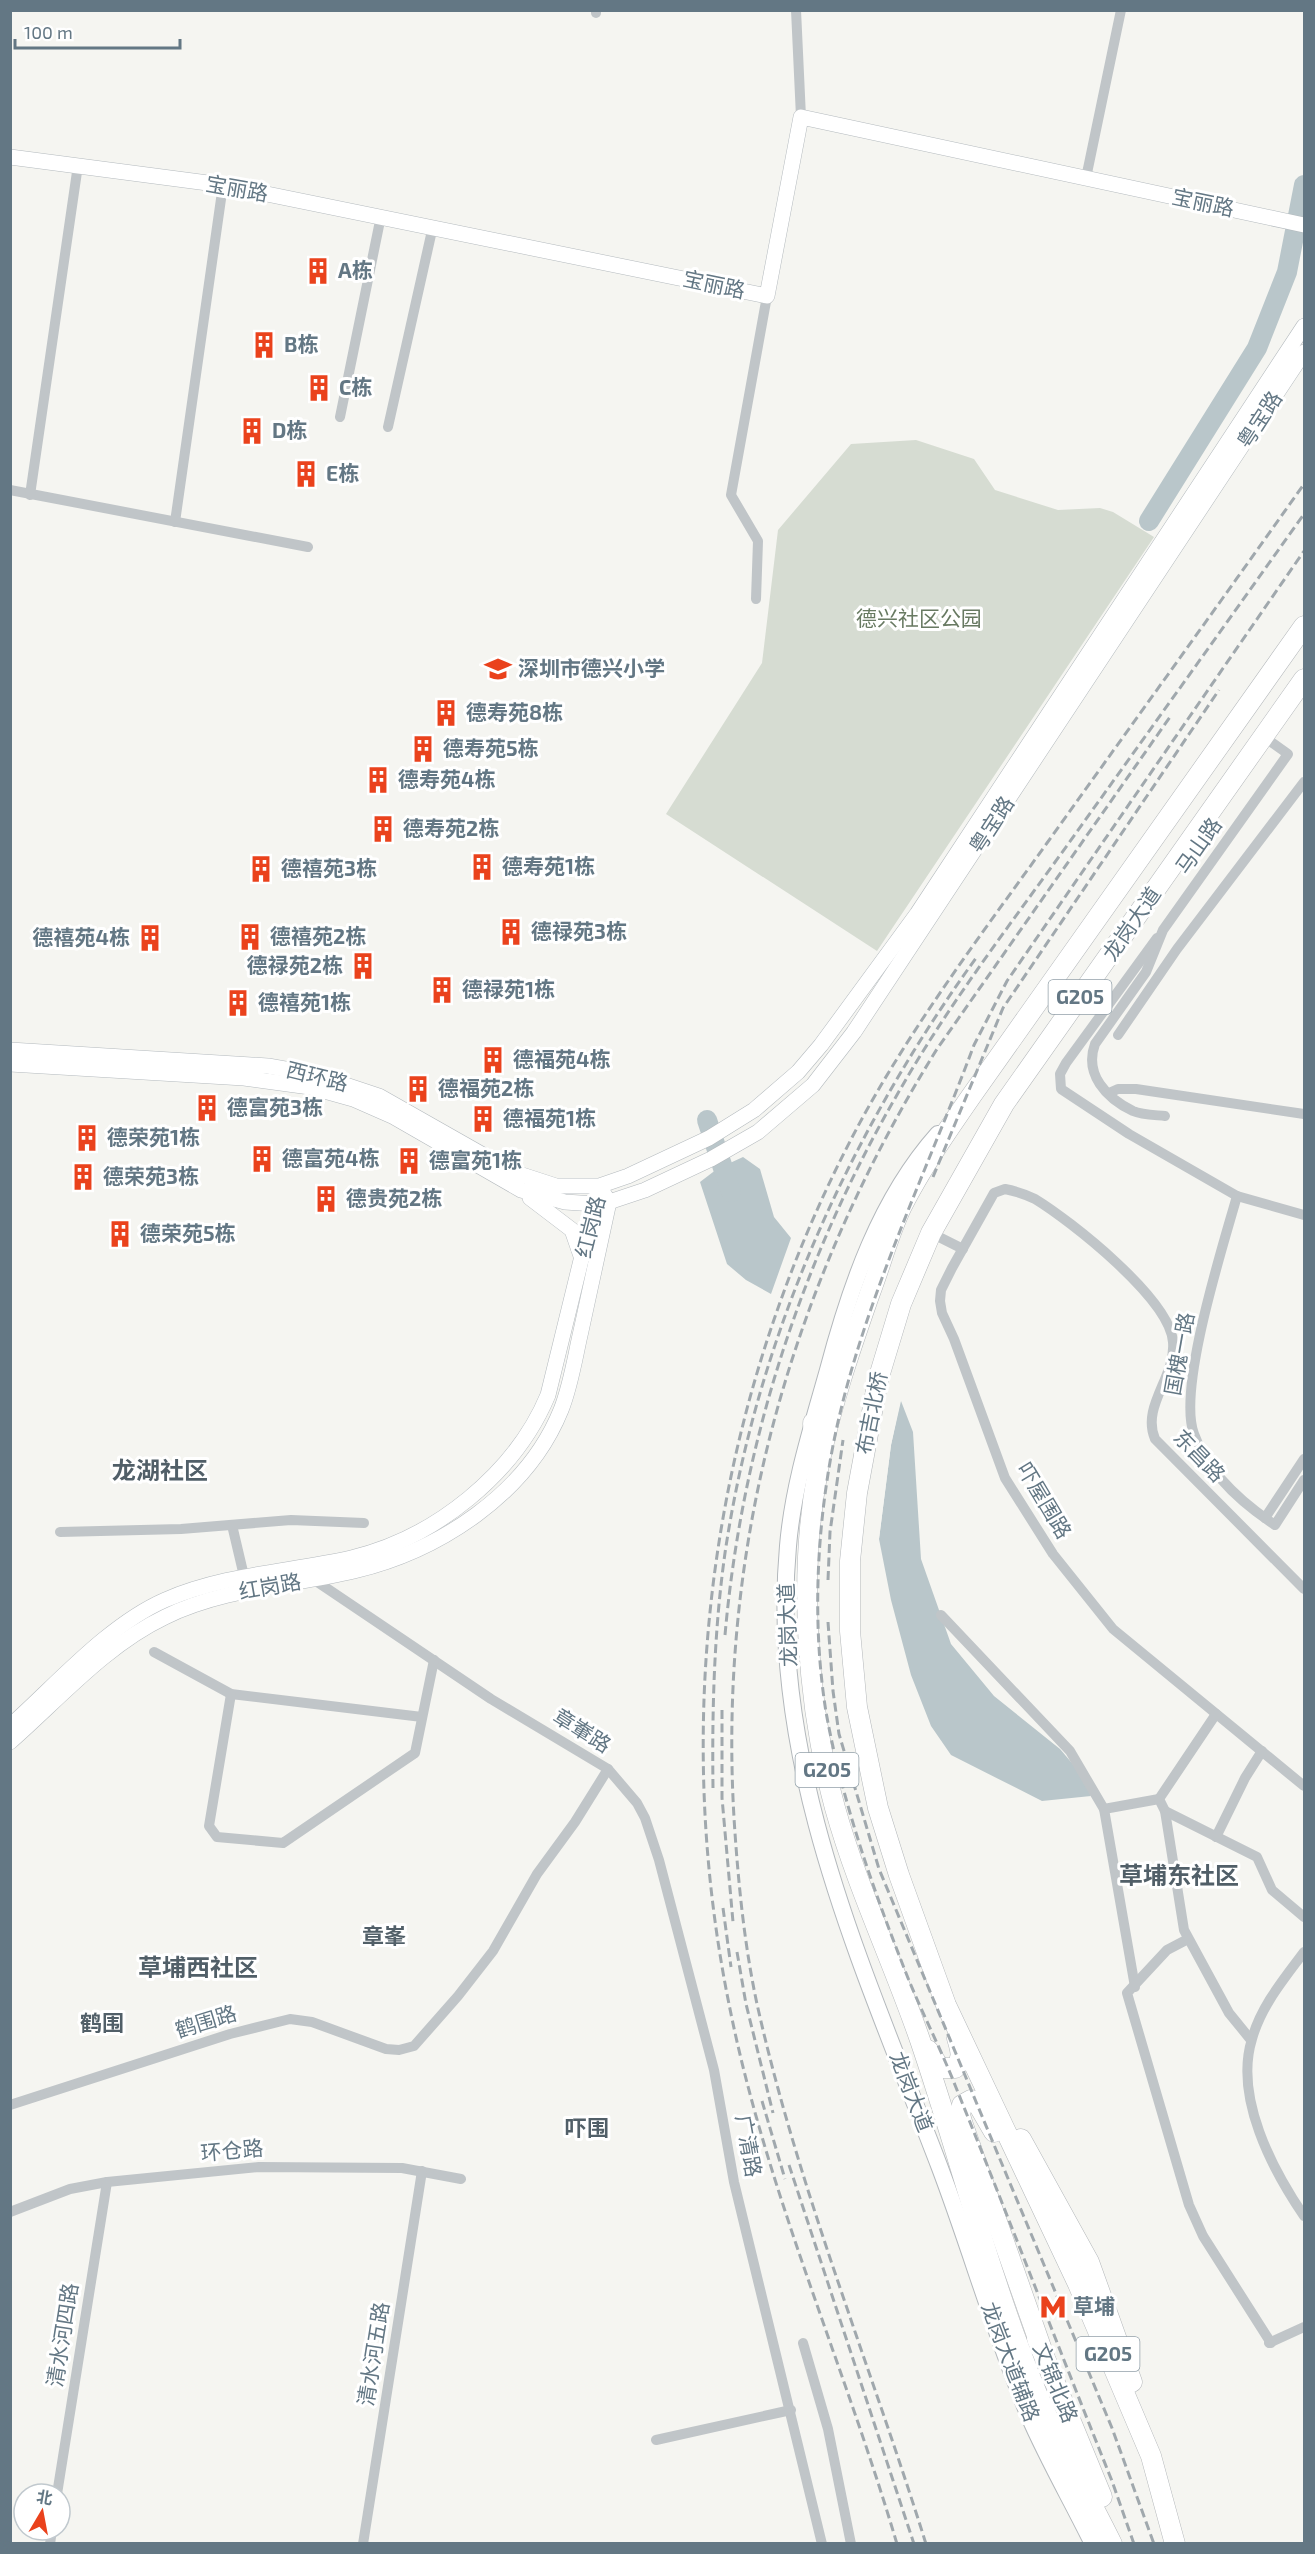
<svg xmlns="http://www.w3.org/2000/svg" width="1315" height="2554" viewBox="0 0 1315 2554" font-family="'Exo 2','Noto Sans SC',sans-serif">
	<rect width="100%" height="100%" fill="#f5f5f1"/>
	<polygon fill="#d6dcd2" points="916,440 974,459 995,490 1058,510 1100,508 1113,512 1154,537 877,951 666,814 762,663 778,530 851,444"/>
	<g fill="#b9c6ca">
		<polygon points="743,1157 760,1169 774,1217 791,1238 771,1294 746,1280 727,1264 700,1182 717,1169"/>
		<polygon points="901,1401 913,1432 921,1559 951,1644 994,1696 1060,1749 1082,1775 1091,1796 1042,1801 951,1755 931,1726 911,1675 891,1600 879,1539 891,1445"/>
	</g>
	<polygon fill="#f5f5f1" points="901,1398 891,1445 879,1539 877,1532 888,1444 898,1400"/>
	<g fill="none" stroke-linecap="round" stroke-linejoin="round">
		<g stroke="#b9c6ca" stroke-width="20">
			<polyline points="1149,521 1257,348 1287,272 1304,185"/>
			<polyline points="707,1120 731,1192"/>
		</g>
		<defs>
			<g id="secondary">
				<polyline points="10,157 223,185 767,296 801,117 1304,225"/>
				<polyline points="10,1050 268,1066 313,1074 379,1096 513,1172 556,1186 599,1186 628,1176 709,1138 754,1110 798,1072 821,1045 917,914 1304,326"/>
				<polyline points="10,1064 244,1078 310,1087 353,1099 394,1117 521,1190 565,1202 595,1204 609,1202 645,1190 711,1159 758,1132 813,1085 854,1032 1304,352"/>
				<polyline points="530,1198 572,1230 581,1256"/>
				<path d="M 10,1726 C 57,1684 108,1625 165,1600 C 225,1574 289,1572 351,1558 C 435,1538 515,1474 548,1395 L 597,1195"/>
				<path d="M 10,1742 C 59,1699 106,1645 165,1617 C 224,1588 291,1586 354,1571 C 439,1551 527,1494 561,1410 C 571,1385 575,1357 581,1331 C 590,1288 600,1245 609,1202 L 604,1194"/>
			</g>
			<path id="primary" d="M 938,1134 C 880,1199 850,1287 828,1370 C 812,1427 793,1486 788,1546 C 768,1765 864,1969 940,2168 C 971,2250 995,2335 1029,2416 C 1048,2460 1072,2501 1093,2544"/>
			<g id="highway">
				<polyline points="813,1423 816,1456"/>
				<path d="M 928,2050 L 940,2068 L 955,2068 C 964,2058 960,2049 957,2038"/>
				<polyline points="994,2132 976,2101 971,2100 962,2105 960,2115 963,2125 1042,2350"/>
				<polyline points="1021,2139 1089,2262 1132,2382"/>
				<polyline points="1037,2339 1102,2497"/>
				<path d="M 1112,2544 C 1086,2491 1055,2439 1033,2384 C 988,2272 959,2154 920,2040 C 893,1962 857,1887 835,1808 C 807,1705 798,1575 818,1470 C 829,1411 850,1350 870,1293 C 881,1264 889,1233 902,1206 C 922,1167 947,1131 972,1095 L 1304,626"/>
				<polyline points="1175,2544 1151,2456 1078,2284 946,2005 899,1875 878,1808 857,1707 850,1631 850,1561 857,1493 878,1380 901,1304 931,1233 1004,1104 1304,679"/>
			</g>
		</defs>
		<use href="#secondary" stroke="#b4babe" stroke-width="16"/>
		<use href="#primary" stroke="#b3b8bc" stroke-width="18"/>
		<use href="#highway" stroke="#b3b7ba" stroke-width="21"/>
		<g stroke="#c0c5c8" stroke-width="10">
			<polyline points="596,10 596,13"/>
			<polyline points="796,10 801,117"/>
			<polyline points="1086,178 1121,10"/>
			<polyline points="340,417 381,216"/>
			<polyline points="388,427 433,226"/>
			<polyline points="10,490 308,547"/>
			<polyline points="30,495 78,165"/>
			<polyline points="175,522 223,185"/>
			<polyline points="756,599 758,541 731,495 767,296"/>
			<polyline points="1157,938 1066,1063 1060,1074 1061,1089 1129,1134 1237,1196 1304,1215"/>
			<polyline points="1118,1035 1177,949 1304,782"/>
			<polyline points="1109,1093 1118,1089 1136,1089 1304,1114"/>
			<path d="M 1165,1116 C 1156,1115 1142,1115 1133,1111 C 1106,1098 1084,1074 1095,1044 L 1146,972 L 1163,930 L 1288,754 L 1263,736"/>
			<path d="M 1237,1196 C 1223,1246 1177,1389 1194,1434 C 1208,1474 1242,1503 1275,1525 L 1304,1480"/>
			<polyline points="931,1233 963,1249"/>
			<polyline points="1265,1518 1304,1459"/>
			<polyline points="232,1525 244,1576"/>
			<polyline points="60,1532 181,1529 291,1520 364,1523"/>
			<polyline points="313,1579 491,1699 608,1769 637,1803 645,1818 659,1860 714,2070 734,2182 822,2544"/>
			<path d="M 1304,1589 L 1155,1439 C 1141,1406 1176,1377 1173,1342 C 1170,1299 1071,1221 1035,1199 C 1025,1194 1015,1191 1005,1189 L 994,1193 L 952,1268 L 941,1290 L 940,1301 L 942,1313 L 954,1339 L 1005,1478 L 1053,1554 L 1113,1629 L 1304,1786"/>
			<polyline points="941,1615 1070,1751 1104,1809 1159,1799 1165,1811 1184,1930 1229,2013 1251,2040"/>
			<polyline points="154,1652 231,1694 422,1717"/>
			<polyline points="231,1694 209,1826 217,1837 283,1843 415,1753 434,1660"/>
			<polyline points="1159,1799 1216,1714"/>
			<polyline points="1104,1809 1135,1987"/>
			<polyline points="1165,1811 1257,1857 1272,1890 1304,1917"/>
			<polyline points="1216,1837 1245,1778 1262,1751"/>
			<polyline points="1188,1939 1167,1950 1127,1993 1189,2205 1203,2236 1271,2343"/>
			<path d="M 1304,1952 C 1284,1979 1261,2006 1252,2039 C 1234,2097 1272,2169 1304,2216"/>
			<polyline points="10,2105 230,2034 290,2019 312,2022 386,2049 399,2050 414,2046 458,1996 493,1951 537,1874 575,1822 608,1769"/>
			<polyline points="10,2212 70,2189 107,2182 259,2167 402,2168 461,2179"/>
			<polyline points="803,2343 828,2429 851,2544"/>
			<polyline points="1269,2343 1304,2327"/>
			<polyline points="656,2440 791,2410"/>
			<polyline points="57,2494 107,2182"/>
			<polyline points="50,2544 52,2530"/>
			<polyline points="363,2544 422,2171"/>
		</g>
		<use href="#secondary" stroke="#fff" stroke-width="15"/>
		<use href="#primary" stroke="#fff" stroke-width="16"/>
		<use href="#highway" stroke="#fff" stroke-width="20"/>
		<g stroke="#a0a8ad" stroke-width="3" stroke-dasharray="9 4.5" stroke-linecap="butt">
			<polyline points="933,1177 1003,1008 1219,690"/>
			<polyline points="828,1580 830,1532 843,1440"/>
			<polyline points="828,1622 833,1691 839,1734 879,1869 1112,2428 1154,2544"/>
			<path d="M 725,1635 C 742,1442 803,1255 901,1088 C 952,999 1016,917 1076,833 C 1152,727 1228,621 1304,514"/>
			<polyline points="722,1710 722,1798 733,1922"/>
			<path d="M 713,1788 C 712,1710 714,1631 725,1553 C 757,1337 849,1134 976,958"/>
			<polyline points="723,1908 731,1967"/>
			<polyline points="737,1952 746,2004 773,2113"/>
			<polyline points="762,2101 785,2179"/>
			<polyline points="789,2165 914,2544"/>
			<path d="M 897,2544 C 844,2364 765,2187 729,2004 C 668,1702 716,1386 864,1115 C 917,1019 983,932 1047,843 C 1133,723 1219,604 1304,484"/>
			<path d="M 926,2544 C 870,2364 798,2188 757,2004 C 745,1948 739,1890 735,1833 C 715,1552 789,1287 937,1049 L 1170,717"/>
			<path d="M 1134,2544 L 1112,2481 C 1059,2349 1008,2216 955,2085 C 940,2047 921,2011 906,1973 C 873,1889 842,1801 826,1712 C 813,1631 816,1542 830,1462 C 854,1321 924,1179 974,1045 L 1007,981 L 1304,551"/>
		</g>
	</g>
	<defs>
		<symbol id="building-bare" viewBox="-9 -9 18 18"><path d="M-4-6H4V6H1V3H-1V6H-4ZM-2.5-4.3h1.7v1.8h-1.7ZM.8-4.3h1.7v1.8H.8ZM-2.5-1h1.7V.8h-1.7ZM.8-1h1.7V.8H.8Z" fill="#ea421c" stroke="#fff" stroke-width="2.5" paint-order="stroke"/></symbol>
		<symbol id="school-bare" viewBox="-9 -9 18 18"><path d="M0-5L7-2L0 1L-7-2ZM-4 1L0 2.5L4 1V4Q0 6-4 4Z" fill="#ea421c" stroke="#fff" stroke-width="2.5" paint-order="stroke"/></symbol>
		<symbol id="metro-bare" viewBox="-9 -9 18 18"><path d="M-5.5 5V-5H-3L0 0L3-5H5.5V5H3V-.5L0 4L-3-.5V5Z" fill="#ea421c" stroke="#fff" stroke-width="2.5" paint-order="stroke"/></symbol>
	</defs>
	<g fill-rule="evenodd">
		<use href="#building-bare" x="299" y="252" width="38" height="38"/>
		<use href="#building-bare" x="245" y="326" width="38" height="38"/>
		<use href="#building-bare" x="300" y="369" width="38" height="38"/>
		<use href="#building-bare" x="233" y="412" width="38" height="38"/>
		<use href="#building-bare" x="287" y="455" width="38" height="38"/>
		<use href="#school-bare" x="479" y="650" width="38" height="38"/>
		<use href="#building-bare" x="427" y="694" width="38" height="38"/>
		<use href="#building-bare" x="404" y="730" width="38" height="38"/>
		<use href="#building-bare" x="359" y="761" width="38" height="38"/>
		<use href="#building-bare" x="364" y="810" width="38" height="38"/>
		<use href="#building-bare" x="463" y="848" width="38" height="38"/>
		<use href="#building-bare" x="242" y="850" width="38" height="38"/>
		<use href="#building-bare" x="492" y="913" width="38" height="38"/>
		<use href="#building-bare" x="231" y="918" width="38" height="38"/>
		<use href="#building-bare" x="131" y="919" width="38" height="38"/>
		<use href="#building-bare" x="344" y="947" width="38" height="38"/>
		<use href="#building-bare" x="423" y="971" width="38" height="38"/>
		<use href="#building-bare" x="219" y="984" width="38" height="38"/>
		<use href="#building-bare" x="474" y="1041" width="38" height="38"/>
		<use href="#building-bare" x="399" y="1070" width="38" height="38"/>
		<use href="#building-bare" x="188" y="1089" width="38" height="38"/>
		<use href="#building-bare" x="464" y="1100" width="38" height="38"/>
		<use href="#building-bare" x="68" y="1119" width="38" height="38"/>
		<use href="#building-bare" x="243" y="1140" width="38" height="38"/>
		<use href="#building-bare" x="390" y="1142" width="38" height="38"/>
		<use href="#building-bare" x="64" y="1158" width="38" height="38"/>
		<use href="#building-bare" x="307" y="1180" width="38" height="38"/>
		<use href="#building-bare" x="101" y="1215" width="38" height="38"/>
		<use href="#metro-bare" x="1034" y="2288" width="38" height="38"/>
	</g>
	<g text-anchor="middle" stroke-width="6" stroke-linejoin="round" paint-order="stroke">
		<g fill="#fff" stroke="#92a0a9" stroke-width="1.5">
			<rect x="1048.5" y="980" width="63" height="34" rx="4.5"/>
			<rect x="795.5" y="1753" width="63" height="34" rx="4.5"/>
			<rect x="1076.5" y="2337" width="63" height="34" rx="4.5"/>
		</g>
		<g font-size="20" font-weight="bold" fill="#637784">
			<text x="1080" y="1004">G205</text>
			<text x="827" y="1777">G205</text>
			<text x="1108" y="2361">G205</text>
		</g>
		<g font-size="21" fill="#637784" stroke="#fff">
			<text transform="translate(237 189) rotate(10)" y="7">宝丽路</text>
			<text transform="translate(1203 203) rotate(12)" y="7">宝丽路</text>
			<text transform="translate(714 285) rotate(12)" y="7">宝丽路</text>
			<text transform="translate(1260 420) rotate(-57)" y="7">粤宝路</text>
			<text transform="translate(992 825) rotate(-57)" y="7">粤宝路</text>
			<text transform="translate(1199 846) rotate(-55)" y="7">马山路</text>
			<text transform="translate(1132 924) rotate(-55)" y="7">龙岗大道</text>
			<text transform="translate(317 1077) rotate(14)" y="7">西环路</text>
			<text transform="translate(591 1227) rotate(-76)" y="7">红岗路</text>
			<text transform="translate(1180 1354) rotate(-80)" y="7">国槐一路</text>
			<text transform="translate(872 1413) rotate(-79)" y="7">布吉北桥</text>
			<text transform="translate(1199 1456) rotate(46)" y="7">东昌路</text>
			<text transform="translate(1044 1501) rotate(59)" y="7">吓屋围路</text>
			<text transform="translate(270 1587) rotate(-10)" y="7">红岗路</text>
			<text transform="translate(788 1625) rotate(-92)" y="7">龙岗大道</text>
			<text transform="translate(582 1731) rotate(32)" y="7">章輋路</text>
			<text transform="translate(206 2022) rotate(-17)" y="7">鹤围路</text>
			<text transform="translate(911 2092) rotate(69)" y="7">龙岗大道</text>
			<text transform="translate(748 2146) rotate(80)" y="7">广清路</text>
			<text transform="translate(232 2151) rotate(-5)" y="7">环仓路</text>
			<text transform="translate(63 2335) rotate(-81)" y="7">清水河四路</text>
			<text transform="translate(374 2354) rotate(-81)" y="7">清水河五路</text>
			<text transform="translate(1010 2362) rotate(69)" y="7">龙岗大道辅路</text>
			<text transform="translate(1055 2383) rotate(68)" y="7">文锦北路</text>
		</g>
		<g font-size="21" font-weight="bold" fill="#637784" stroke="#fff" text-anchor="start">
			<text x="338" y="278">A栋</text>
			<text x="284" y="352">B栋</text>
			<text x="339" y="395">C栋</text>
			<text x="272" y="438">D栋</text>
			<text x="326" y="481">E栋</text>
			<text x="518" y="676">深圳市德兴小学</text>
			<text x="466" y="720">德寿苑8栋</text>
			<text x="443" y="756">德寿苑5栋</text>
			<text x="398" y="787">德寿苑4栋</text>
			<text x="403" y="836">德寿苑2栋</text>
			<text x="502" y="874">德寿苑1栋</text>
			<text x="281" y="876">德禧苑3栋</text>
			<text x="531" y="939">德禄苑3栋</text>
			<text x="270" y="944">德禧苑2栋</text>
			<text x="130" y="945" text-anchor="end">德禧苑4栋</text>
			<text x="343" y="973" text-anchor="end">德禄苑2栋</text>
			<text x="462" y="997">德禄苑1栋</text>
			<text x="258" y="1010">德禧苑1栋</text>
			<text x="513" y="1067">德福苑4栋</text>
			<text x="438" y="1096">德福苑2栋</text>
			<text x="227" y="1115">德富苑3栋</text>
			<text x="503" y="1126">德福苑1栋</text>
			<text x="107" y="1145">德荣苑1栋</text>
			<text x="282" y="1166">德富苑4栋</text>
			<text x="429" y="1168">德富苑1栋</text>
			<text x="103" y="1184">德荣苑3栋</text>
			<text x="346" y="1206">德贵苑2栋</text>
			<text x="140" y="1241">德荣苑5栋</text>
			<text x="1073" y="2314">草埔</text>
		</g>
		<g font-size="21" fill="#687a62" stroke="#fff">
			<text x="919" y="626">德兴社区公园</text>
		</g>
		<g font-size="22" font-weight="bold" fill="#515f68" stroke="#fff">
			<text x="384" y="1944">章峯</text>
			<text x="102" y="2031">鹤围</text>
			<text x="587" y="2136">吓围</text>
		</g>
		<g font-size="24" font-weight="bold" fill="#515f68" stroke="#fff">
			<text x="160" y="1479">龙湖社区</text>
			<text x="1179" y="1884">草埔东社区</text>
			<text x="198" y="1976">草埔西社区</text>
		</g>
	</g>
	<rect width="1315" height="2554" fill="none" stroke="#637784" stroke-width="24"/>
	<g transform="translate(42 2512) rotate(10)"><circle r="28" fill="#ffffff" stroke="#c1c9ce" stroke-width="1.5"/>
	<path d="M0-4.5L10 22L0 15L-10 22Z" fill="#ea421c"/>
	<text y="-9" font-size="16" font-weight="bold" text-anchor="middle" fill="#637784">北</text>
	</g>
	<path d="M15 39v9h165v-9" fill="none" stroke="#637784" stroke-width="3"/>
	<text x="24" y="39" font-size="18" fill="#637784" stroke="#ffffff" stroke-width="4.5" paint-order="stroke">100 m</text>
</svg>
